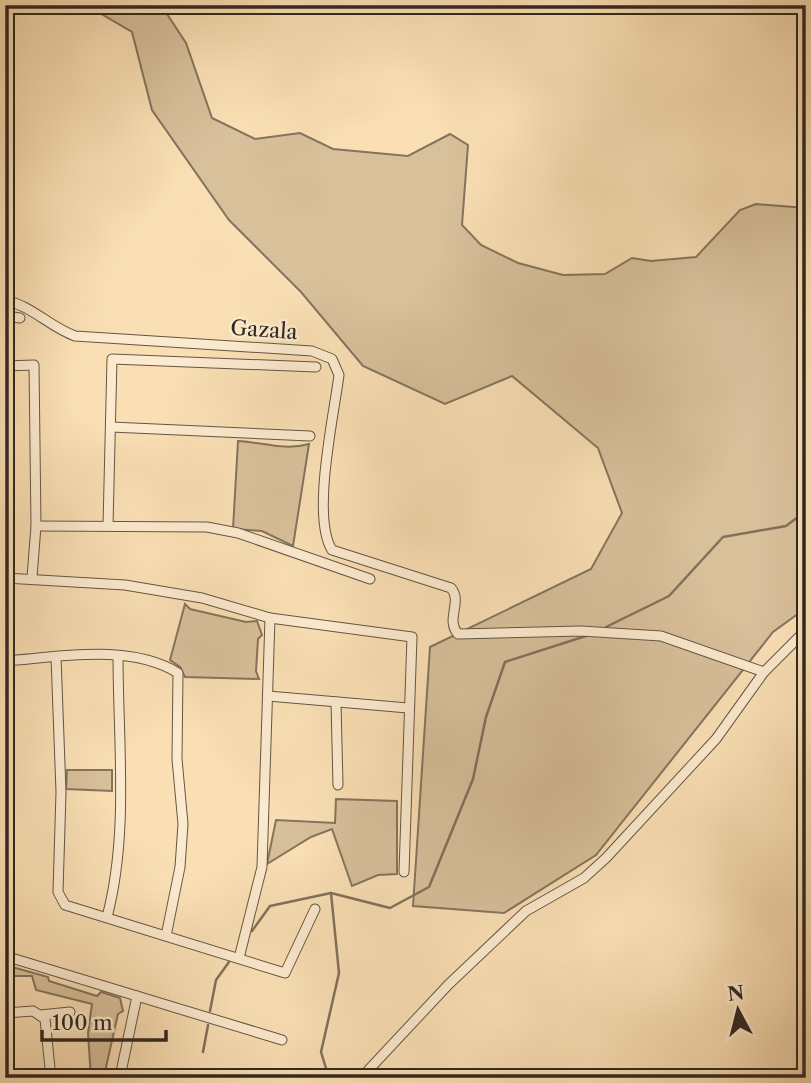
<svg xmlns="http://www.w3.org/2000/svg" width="811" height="1083" viewBox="0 0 811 1083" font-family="'Libre Caslon Text',serif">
	<rect width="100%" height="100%" fill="#fadfb4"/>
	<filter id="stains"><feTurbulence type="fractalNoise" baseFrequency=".00286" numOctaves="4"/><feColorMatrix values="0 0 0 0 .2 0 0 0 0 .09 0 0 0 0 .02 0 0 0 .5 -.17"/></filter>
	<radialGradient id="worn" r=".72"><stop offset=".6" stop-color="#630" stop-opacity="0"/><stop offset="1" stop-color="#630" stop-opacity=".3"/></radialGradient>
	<g fill="#d8c09b" stroke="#84745e" stroke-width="2">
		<polygon points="86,5 161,5 186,43 212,118 255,139 300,133 333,149 408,156 450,134 468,145 462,225 481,245 518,263 563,275 605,274 632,258 651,261 696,257 740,210 756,204 806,208 806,608 773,632 596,855 504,913 413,906 430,647 591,569 622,513 598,448 512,376 445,404 363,366 301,292 229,220 152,110 132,32"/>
		<path d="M 238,441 C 262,442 284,451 309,444 L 293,546 L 262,531 L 233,529 Z"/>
		<polygon points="185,604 190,609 246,622 257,621 262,635 258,639 256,671 259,679 185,677 180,667 170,660"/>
		<polygon points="67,770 112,770 112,791 66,789"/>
		<polygon points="336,799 397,801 397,874 378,875 352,886 332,829 311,837 267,864 276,820 335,823"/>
		<polygon points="5,965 48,977 49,981 97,996 101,992 120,998 123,1011 118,1014 106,1067 109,1078 91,1078 88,1033 92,1004 36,990 32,976 5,976"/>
	</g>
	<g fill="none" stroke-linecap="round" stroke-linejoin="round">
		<g stroke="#81715b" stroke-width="2.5">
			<polyline points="606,627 669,596 723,537 786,526 806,511"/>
			<polyline points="252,931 270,906 331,893 390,908 429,887 473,779 486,717 505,662 589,635"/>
			<polyline points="210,1011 216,980 229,962"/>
			<polyline points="203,1052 208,1025"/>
			<polyline points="329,1078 321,1052 339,973 331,893"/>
		</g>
		<defs>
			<g id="minor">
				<path d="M 5,300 C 32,306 50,327 75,336 L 312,351 L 332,359 L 339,375 C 334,415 311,517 332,550 L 451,588 C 463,602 445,619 458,634 L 581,631 L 661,636 L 764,672"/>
				<polyline points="5,316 20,318"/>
				<polyline points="5,366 34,365 36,526 32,577"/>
				<polyline points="111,427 310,436"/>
				<polyline points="36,526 207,527 238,533 370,579"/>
				<polyline points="108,526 112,359 316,367"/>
				<polyline points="5,578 125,585 202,598 270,618 412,637 404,872"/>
				<polyline points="56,657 61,792 58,892 65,905 285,973 315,909"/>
				<path d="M 5,661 C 59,657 130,643 178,673 L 177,759 L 183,824 L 180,867 L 166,936"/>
				<polyline points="268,696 408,708"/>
				<polyline points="336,702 338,785"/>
				<path d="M 107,917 C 129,834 118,741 118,656"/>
				<polyline points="5,956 282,1040"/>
				<polyline points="239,958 262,867 270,618"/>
				<polyline points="137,996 121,1072 142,1078"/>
				<polyline points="5,1013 33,1011 45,1019 51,1078"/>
				<polyline points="40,1015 70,1012"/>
				<polyline points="361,1078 448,985 526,911 584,878 606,858 716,739 764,672 806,630"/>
			</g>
		</defs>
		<use href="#minor" stroke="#635645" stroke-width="11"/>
		<use href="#minor" stroke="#fceace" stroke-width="9"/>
	</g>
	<g text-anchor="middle" stroke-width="5" stroke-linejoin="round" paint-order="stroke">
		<g font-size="21" fill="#312820" stroke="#fceace">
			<text transform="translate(264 330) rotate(4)" y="7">Gazala</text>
		</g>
	</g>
	<rect width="811" height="1083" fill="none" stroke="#fadfb4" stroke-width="28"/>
	<rect x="7" y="7" width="797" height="1069" fill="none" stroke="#312820" stroke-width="3.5"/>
	<rect x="14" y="14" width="783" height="1055" fill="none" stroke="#312820" stroke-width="2"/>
	<g transform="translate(738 1010) rotate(353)" stroke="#fceace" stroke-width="5" paint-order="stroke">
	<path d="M0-5L12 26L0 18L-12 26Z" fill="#312820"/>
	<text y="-10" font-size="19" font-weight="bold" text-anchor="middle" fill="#312820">N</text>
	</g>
	<path d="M42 1030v10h124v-10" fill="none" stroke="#312820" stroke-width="3.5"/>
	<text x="52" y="1030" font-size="21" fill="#312820" stroke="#fceace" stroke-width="5" paint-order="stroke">100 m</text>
	<rect width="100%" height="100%" filter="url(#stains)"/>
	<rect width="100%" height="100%" fill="url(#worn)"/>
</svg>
